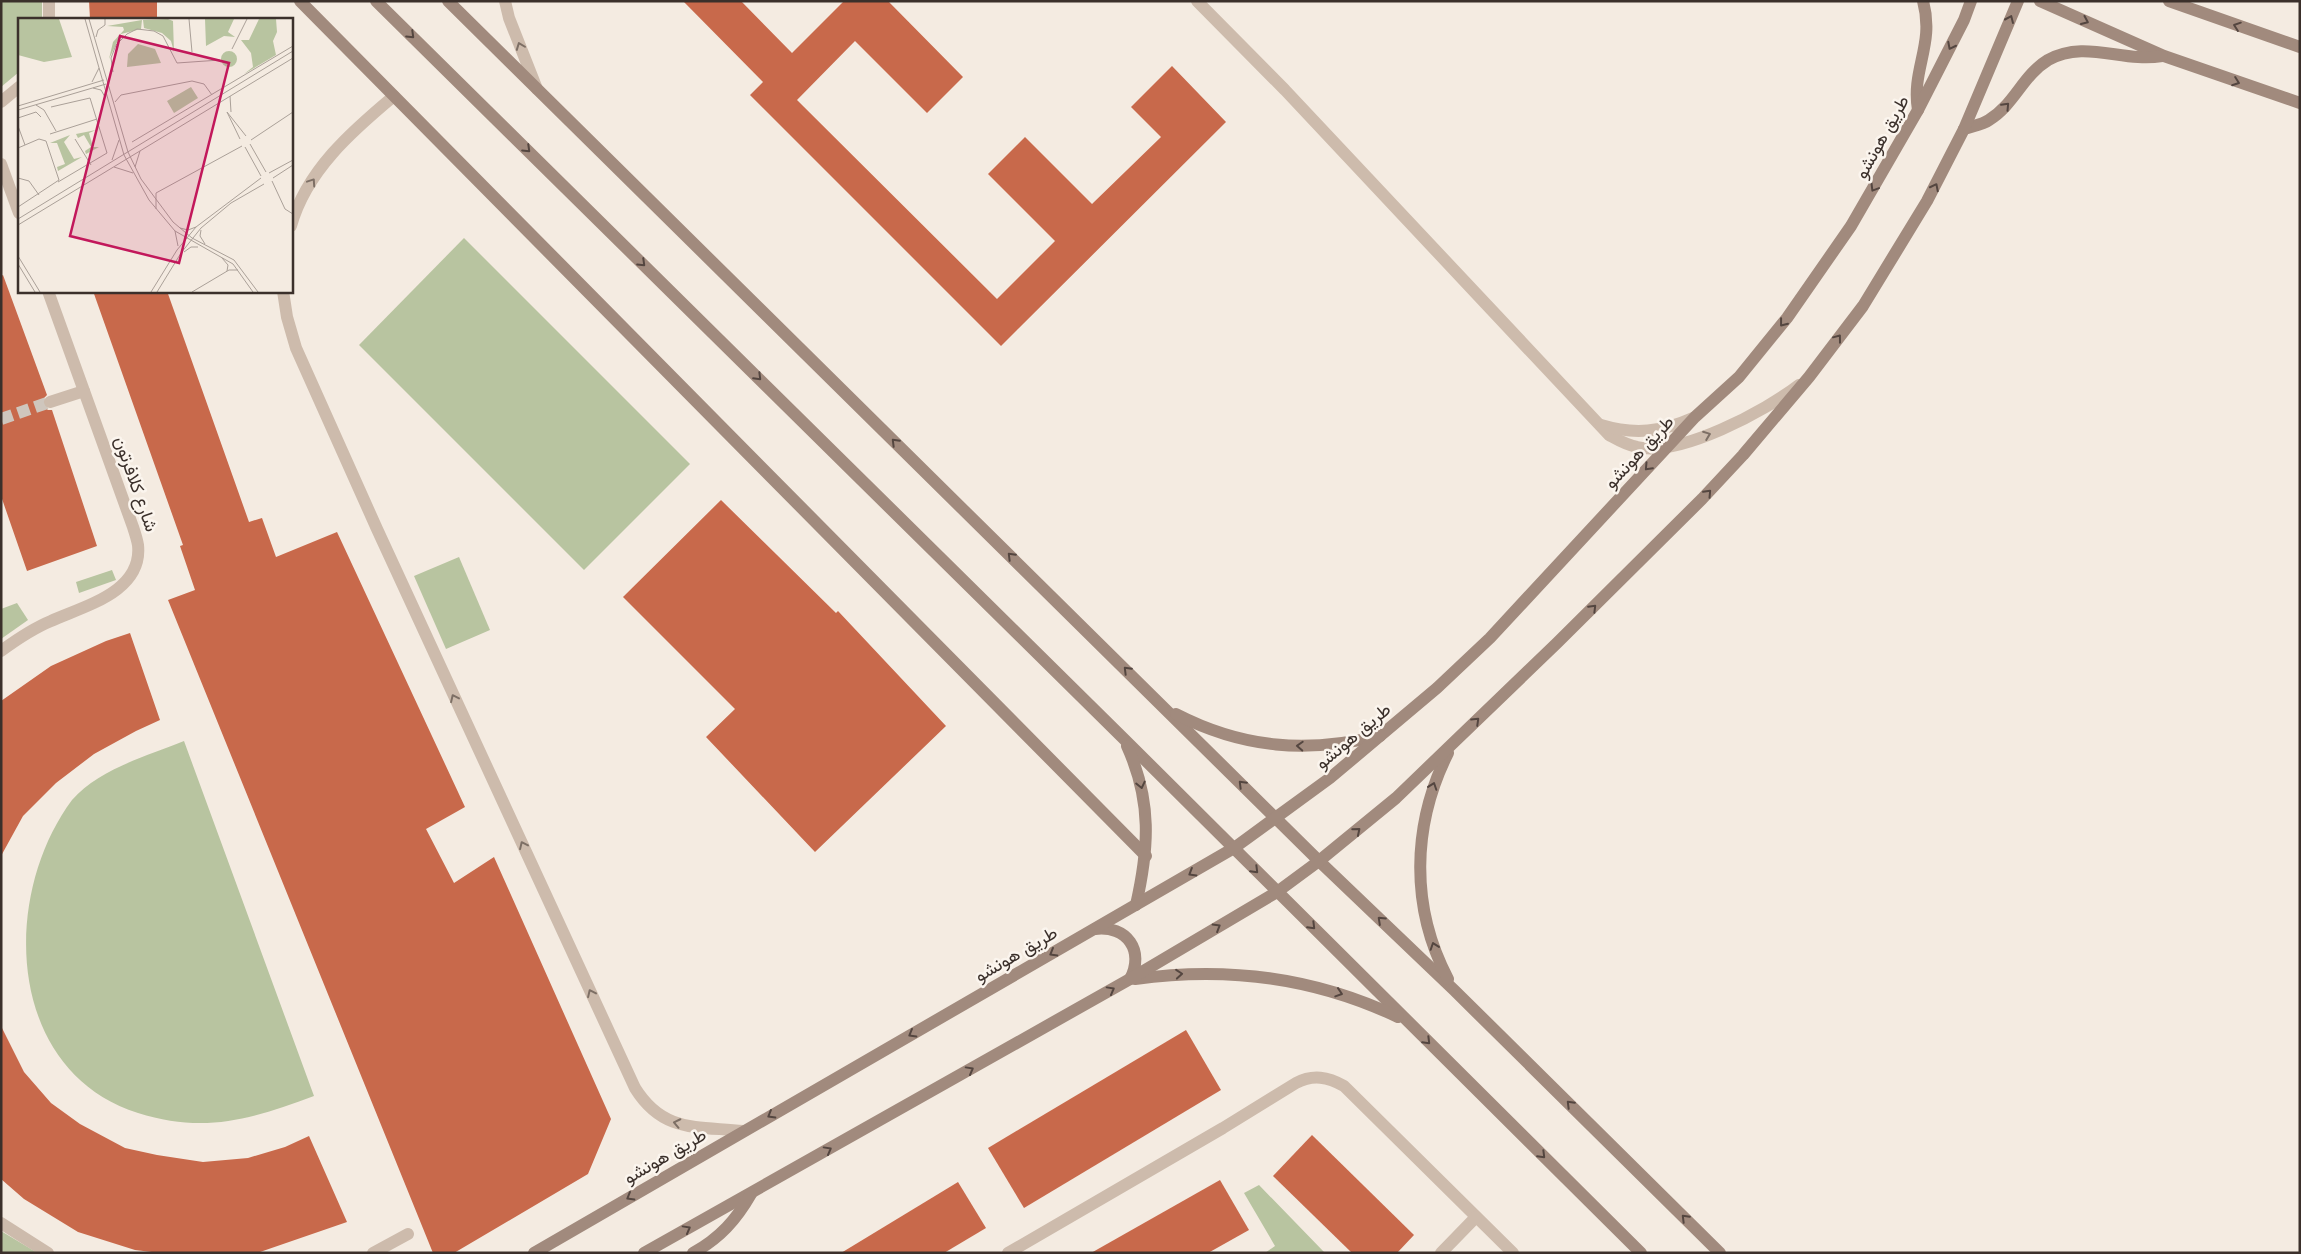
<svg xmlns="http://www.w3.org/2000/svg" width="2301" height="1254" viewBox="0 0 2301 1254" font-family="'DM Sans',Vazirmatn,sans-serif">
	<rect width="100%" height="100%" fill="#f4ebe1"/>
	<g fill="#b8c4a0">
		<polygon points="1,1 42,1 42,19 19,19 19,72 1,87"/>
		<polygon points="464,238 690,464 584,570 359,345"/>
		<polygon points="459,557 490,630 446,649 414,576"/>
		<polygon points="112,570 116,580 79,593 76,582"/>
		<polygon points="17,603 28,620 1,639 1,609"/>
		<path d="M 184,741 L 314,1096 C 252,1119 205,1134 138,1113 C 6,1071 0,897 72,800 C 99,769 147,756 184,741 Z"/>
		<polygon points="1259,1185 1325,1253 1265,1253 1275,1246 1244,1193"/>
		<polygon points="1,1231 36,1252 36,1253 1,1253"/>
	</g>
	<g fill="#c8694b">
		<polygon points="89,1 157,1 157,19 90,19"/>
		<polygon points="683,1 741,1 792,53 844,1 888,1 963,77 927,113 855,41 797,100 997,299 1055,241 988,174 1025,137 1092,204 1161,137 1131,107 1172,66 1226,122 1001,346 750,95 763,82"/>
		<polygon points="3,275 47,395 42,400 42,405 48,410 52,410 97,546 27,571 1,496 1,276"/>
		<polygon points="93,291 167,291 249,522 262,518 276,557 337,532 465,807 426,829 454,883 494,857 611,1119 588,1174 454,1253 433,1253 168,600 195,590 180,546 183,545"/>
		<polygon points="721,500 836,613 838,611 946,726 815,852 706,737 735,709 623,597"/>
		<polygon points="130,633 160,720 136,731 94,754 56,783 23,816 1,856 1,701 51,666 106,641"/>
		<polygon points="1,1026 24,1072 51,1103 80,1124 125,1148 157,1155 203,1162 248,1158 285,1147 309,1136 347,1222 260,1252 253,1253 160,1253 135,1250 78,1232 24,1199 1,1179"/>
		<polygon points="1186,1030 1221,1090 1024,1208 988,1148"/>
		<polygon points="1312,1135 1414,1235 1397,1253 1352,1253 1273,1176"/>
		<polygon points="1220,1180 1249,1230 1208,1253 1091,1253"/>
		<polygon points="958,1182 986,1228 944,1253 841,1253"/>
	</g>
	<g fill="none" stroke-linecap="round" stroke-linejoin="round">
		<polyline stroke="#cfc6bd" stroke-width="12" stroke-dasharray="12 6" stroke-linecap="butt" points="1,419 50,402"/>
		<g stroke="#cdbbac" stroke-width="12">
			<polyline points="49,1 49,19"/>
			<polyline points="505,1 509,18 537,89"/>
			<path d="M 1197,1 L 1285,90 L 1609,435 C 1618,440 1626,445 1637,447 C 1680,457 1765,411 1799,385"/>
			<polyline points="1,102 19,87"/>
			<polyline points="1,164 19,213"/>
			<path d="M 291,226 C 306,171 352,131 394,96"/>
			<path d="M 283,291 L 287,317 L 296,348 L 377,529 L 635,1088 C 663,1133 697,1126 743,1131"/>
			<polyline points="50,402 84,391"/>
			<path d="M 1601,425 C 1634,435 1662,432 1693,418"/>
			<path d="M 1,651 C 16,640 34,628 51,621 C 84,606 143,592 138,545 C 137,539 135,533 133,527 L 48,291"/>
			<polyline points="1,1223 48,1253"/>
			<polyline points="373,1253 408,1234"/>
			<path d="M 1008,1253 L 1223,1128 L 1296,1083 C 1313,1074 1328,1077 1344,1086 L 1513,1253"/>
			<polyline points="1441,1253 1476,1217"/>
		</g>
		<g stroke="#a18a7d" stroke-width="12">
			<polyline points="300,1 1146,856"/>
			<polyline points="376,1 1124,739 1641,1253"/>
			<polyline points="448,1 1319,861 1454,990 1720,1253"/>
			<polyline points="2040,1 2164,56 2300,103"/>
			<polyline points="2169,1 2300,47"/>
			<path d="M 1918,110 C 1911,69 1935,45 1923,1"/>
			<path d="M 1964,129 C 1972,126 1982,125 1989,120 C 2014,105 2023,75 2048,60 C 2085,39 2123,63 2162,56"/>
			<path d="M 1176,714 C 1244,749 1307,753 1380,736"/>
			<path d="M 1127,746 C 1152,801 1149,848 1136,905"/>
			<path d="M 1448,753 C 1412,825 1410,907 1448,979"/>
			<path d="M 1095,929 C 1127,925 1145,951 1130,979"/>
			<path d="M 1135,979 C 1227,966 1314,977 1398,1017"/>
			<polyline points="534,1253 1234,848 1330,778 1437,688 1490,638 1695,417 1739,377 1787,318 1851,226 1918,110 1964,20 1971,1"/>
			<polyline points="644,1253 1130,979 1277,892 1319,861 1396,798 1557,643 1702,499 1743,455 1809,377 1863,306 1927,201 1964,129 2018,1"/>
			<path d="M 693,1253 C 720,1238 736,1220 751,1194"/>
		</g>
	</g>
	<defs><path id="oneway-chevron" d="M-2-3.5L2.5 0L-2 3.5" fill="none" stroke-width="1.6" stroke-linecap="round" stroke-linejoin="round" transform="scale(1.25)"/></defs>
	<g stroke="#544640">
		<use href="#oneway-chevron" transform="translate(2010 19) rotate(-66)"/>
		<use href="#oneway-chevron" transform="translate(2085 21) rotate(24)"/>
		<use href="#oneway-chevron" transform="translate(2237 26) rotate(-161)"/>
		<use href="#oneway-chevron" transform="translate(411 35) rotate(44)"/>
		<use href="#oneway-chevron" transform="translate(1951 46) rotate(117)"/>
		<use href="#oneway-chevron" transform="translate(2236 82) rotate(20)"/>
		<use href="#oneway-chevron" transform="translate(2006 106) rotate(-47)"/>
		<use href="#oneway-chevron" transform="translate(527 149) rotate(44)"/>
		<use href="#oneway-chevron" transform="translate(1935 187) rotate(-63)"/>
		<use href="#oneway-chevron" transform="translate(1874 188) rotate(121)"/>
		<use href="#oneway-chevron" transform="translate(642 263) rotate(44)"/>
		<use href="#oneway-chevron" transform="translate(1783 323) rotate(128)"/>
		<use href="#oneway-chevron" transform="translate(1838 338) rotate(-53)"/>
		<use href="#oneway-chevron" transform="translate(758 377) rotate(45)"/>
		<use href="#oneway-chevron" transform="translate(895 442) rotate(-135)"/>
		<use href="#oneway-chevron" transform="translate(1648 467) rotate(133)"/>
		<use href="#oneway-chevron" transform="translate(1708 493) rotate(-47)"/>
		<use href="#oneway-chevron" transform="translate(1011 556) rotate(-135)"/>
		<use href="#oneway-chevron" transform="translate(1593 608) rotate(-45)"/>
		<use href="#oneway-chevron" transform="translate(1127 670) rotate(-135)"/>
		<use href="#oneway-chevron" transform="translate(1476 721) rotate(-44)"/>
		<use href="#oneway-chevron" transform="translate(1300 746) rotate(-177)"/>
		<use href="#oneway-chevron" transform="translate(1242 784) rotate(-135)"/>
		<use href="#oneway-chevron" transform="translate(1141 785) rotate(77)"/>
		<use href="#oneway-chevron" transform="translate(1433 786) rotate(-71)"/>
		<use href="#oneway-chevron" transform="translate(1357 831) rotate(-40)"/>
		<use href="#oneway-chevron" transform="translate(1255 870) rotate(45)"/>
		<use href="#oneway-chevron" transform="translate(1192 873) rotate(149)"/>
		<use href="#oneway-chevron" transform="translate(1381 920) rotate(-137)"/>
		<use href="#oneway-chevron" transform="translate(1312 926) rotate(45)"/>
		<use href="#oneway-chevron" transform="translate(1217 927) rotate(-31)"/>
		<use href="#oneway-chevron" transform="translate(1434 946) rotate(-109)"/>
		<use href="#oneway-chevron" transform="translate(1053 953) rotate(150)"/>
		<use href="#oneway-chevron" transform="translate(1179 974) rotate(-5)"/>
		<use href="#oneway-chevron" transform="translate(1111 990) rotate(-29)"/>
		<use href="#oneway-chevron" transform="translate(1339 993) rotate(18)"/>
		<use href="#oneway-chevron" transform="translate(912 1034) rotate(150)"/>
		<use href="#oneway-chevron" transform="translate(1427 1041) rotate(45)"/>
		<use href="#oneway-chevron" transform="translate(970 1070) rotate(-29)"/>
		<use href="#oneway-chevron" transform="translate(1570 1104) rotate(-135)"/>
		<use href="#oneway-chevron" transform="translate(771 1115) rotate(150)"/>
		<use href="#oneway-chevron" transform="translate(828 1150) rotate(-29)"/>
		<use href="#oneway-chevron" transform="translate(1542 1155) rotate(45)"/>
		<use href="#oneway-chevron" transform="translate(630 1197) rotate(150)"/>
		<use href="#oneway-chevron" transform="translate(1685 1218) rotate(-135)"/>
		<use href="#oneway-chevron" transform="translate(687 1229) rotate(-29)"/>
	</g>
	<g stroke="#7d6f65">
		<use href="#oneway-chevron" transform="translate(520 46) rotate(-111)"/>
		<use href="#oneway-chevron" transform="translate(312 182) rotate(-56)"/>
		<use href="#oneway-chevron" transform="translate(1707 435) rotate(-21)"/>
		<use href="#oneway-chevron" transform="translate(454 698) rotate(-115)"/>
		<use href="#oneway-chevron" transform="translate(523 845) rotate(-115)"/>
		<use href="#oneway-chevron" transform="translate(591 993) rotate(-115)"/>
		<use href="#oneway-chevron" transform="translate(677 1123) rotate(-168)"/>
	</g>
	<g text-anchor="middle" stroke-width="5" stroke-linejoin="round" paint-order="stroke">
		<g font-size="18" fill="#3b302b" stroke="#fbf5ee">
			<text transform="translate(1882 137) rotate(-61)" y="6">طريق هونشو</text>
			<text transform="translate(1639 452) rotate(-47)" y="6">طريق هونشو</text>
			<text transform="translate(136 484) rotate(71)" y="6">شارع كلافرتون</text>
			<text transform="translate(1353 736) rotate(-40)" y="6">طريق هونشو</text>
			<text transform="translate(1016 954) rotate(-30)" y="6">طريق هونشو</text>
			<text transform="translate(665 1156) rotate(-30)" y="6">طريق هونشو</text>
		</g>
	</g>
	<g transform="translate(18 18)">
		<rect width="275" height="275" fill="#f4ebe1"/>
		<path d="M 0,1 L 41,1 L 54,39 L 26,44 L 0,37 ZM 150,1 L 155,3 L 156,34 L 153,23 L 144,15 L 126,10 L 125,2 ZM 187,1 L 216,1 L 210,14 L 217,19 L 206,18 L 188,28 ZM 241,1 L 258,1 L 259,14 L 255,23 L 258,37 L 226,56 L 235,49 L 233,35 L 223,22 L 231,22 ZM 124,2 L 123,11 L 103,16 L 91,41 L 95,24 L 106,12 L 105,9 L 89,8 ZM 120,26 L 137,31 L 143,45 L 109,49 L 110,36 ZM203 41a8 8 0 1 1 16 0a8 8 0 1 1-16 0ZM 173,69 L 180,80 L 156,95 L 149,83 ZM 78,112 L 71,115 L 75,129 L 81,129 L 68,136 L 67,133 L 73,129 L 66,117 L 60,120 L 58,116 ZM 52,117 L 46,124 L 56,141 L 64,139 L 40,153 L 39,149 L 47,146 L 39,125 L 32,125 Z" fill="#b8c4a0"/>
		<path fill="none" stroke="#aaa098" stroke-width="1" d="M 67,1 L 106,137 L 131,182 L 157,213 L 215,246 L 235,274M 71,1 L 110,134 L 123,161 L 155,204 L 174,220 L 216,242 L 240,274M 171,1 L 174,34M 78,19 L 80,12 L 87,7 L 87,1M 214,31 L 229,1M 95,54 L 93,40 L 98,27 L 109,16 L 119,11 L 136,13 L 145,18 L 159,45 L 202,42M 74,64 L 81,50M 75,70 L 83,72 L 87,79M 212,78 L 213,94M 97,84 L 103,77 L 174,63 L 186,66 L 194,77M 18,87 L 26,92 L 38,113M 0,88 L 86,62M 33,89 L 72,80 L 89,135 L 40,164M 0,92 L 88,66M 0,100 L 18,94 L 23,99M 0,108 L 7,127M 32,116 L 79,101M 57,121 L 73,147M 222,121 L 209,94 L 228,118M 233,122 L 275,94M 114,124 L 275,28M 232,126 L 248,154M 227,129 L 243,158M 0,130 L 21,121 L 28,123 L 41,162 L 0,189M 94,142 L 101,122M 96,149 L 115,155M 117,149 L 122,133M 251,155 L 275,142M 0,160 L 11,163 L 21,177M 255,160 L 275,147M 254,163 L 267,191 L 275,196M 138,191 L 138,175 L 224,128M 0,201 L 275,33M 0,207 L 275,40M 162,210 L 170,212 L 178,209M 183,212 L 182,218 L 187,226M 157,213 L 160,228M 166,234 L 173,229 L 180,229M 0,238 L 22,274M 204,240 L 210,247 L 209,253M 0,246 L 17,274M 133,274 L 159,232 L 178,209 L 243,160M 139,274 L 163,235 L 183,210 L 213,185 L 246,166M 174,274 L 211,252 L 220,252"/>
		<path fill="#c2185b" fill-opacity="0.15" stroke="#c2185b" stroke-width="2.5" d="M 102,18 L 211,45 L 161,245 L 52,218 Z"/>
		<rect width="275" height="275" fill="none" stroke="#3b302b" stroke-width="2.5"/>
	</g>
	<rect width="2301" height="1254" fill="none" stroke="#3b302b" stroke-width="5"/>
</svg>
